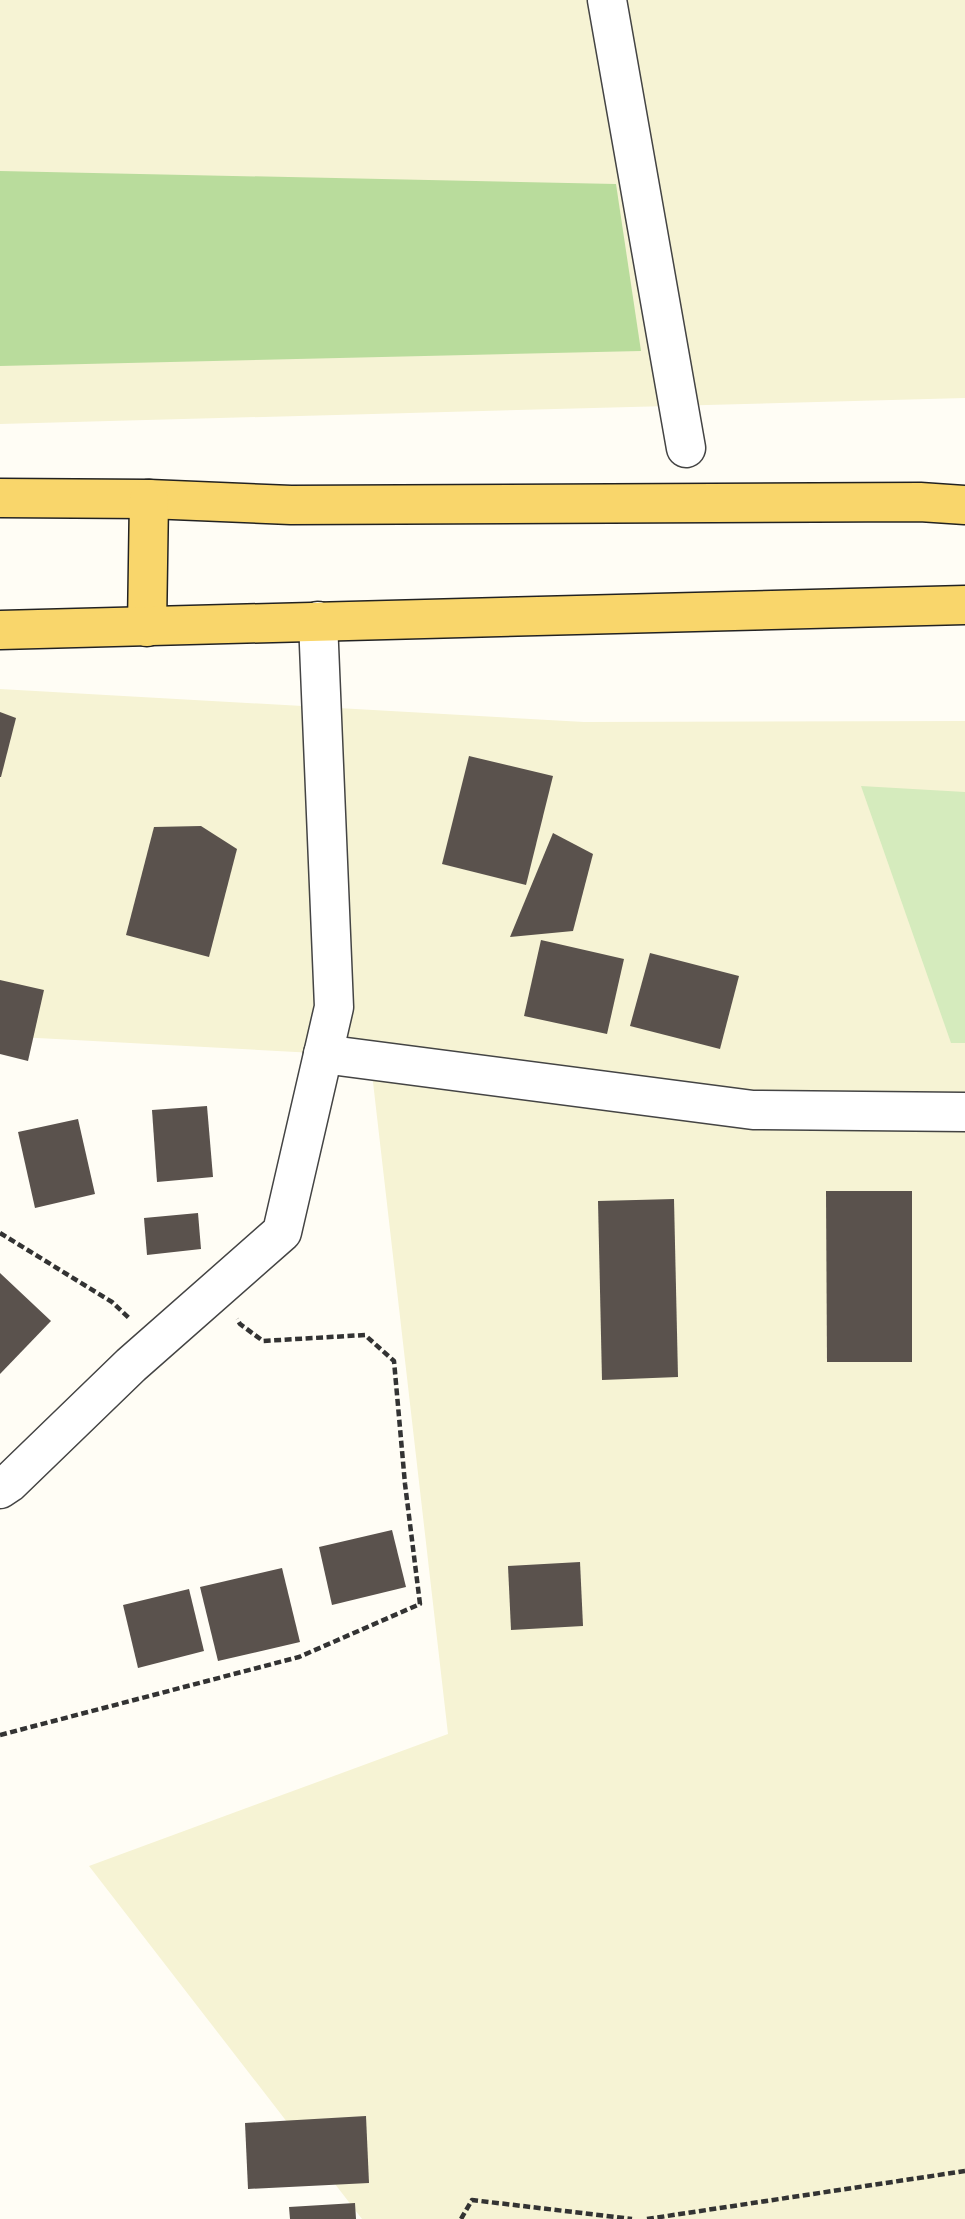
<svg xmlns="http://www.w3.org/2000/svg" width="965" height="2219" viewBox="0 0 965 2219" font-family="'IBM Plex Serif',serif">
	<rect width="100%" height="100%" fill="#fffdf5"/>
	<g fill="#f6f3d4">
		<polygon points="0,0 965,0 965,398 0,424"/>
		<polygon points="0,689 584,722 965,721 965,2219 362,2219 89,1866 448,1734 370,1056 0,1036"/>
	</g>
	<polygon fill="#d5ebbd" points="861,786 965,792 965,1043 951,1043"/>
	<polygon fill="#b9dc9c" points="0,171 616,184 641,351 0,366"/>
	<g fill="#5a524d">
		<polygon points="0,712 16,718 1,777 0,777"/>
		<polygon points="469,756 553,776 526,885 442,864"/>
		<polygon points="201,826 237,849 209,957 126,935 154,827"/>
		<polygon points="553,833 593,854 573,931 510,937"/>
		<polygon points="541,940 624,959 607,1034 524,1016"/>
		<polygon points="650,953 739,976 720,1049 630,1026"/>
		<polygon points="0,980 44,990 28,1061 0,1054"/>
		<polygon points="207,1106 213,1177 157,1182 152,1110"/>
		<polygon points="78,1119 95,1194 35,1208 18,1132"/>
		<polygon points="826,1191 912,1191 912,1362 827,1362"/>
		<polygon points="674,1199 678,1377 602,1380 598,1201"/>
		<polygon points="198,1213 201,1249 147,1255 144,1218"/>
		<polygon points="0,1273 51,1321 0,1374"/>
		<polygon points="392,1530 406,1587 332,1605 319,1547"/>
		<polygon points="580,1562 583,1626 511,1630 508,1566"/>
		<polygon points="282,1568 300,1642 218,1661 200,1587"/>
		<polygon points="189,1589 204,1651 138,1668 123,1605"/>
		<polygon points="366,2116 369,2183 248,2189 245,2123"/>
		<polygon points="355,2203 356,2219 290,2219 289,2207"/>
	</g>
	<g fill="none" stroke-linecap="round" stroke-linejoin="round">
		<defs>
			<g id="minor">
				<polyline points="607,0 686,448"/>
				<polyline points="323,1054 753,1110 965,1112"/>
				<polyline points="0,1489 9,1483 131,1365 282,1232 334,1007 318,621"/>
			</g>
			<g id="major">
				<polyline points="0,498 149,499 291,505 920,502 965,505"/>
				<polyline points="147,627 149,499"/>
				<polyline points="0,630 965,605"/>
			</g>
		</defs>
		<use href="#minor" stroke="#444" stroke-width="41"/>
		<use href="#major" stroke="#222" stroke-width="41"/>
		<g stroke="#333" stroke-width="4.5" stroke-dasharray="7 3.5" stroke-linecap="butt">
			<polyline points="0,1233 112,1302 130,1319"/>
			<polyline points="0,1735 299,1657 420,1604 405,1484 394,1361 365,1335 263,1341 240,1324 237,1319"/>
			<polyline points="461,2219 472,2200 632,2219"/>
			<polyline points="647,2219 965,2171"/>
		</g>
		<use href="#minor" stroke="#fff" stroke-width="38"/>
		<use href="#major" stroke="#f9d66b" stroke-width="38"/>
	</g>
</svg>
